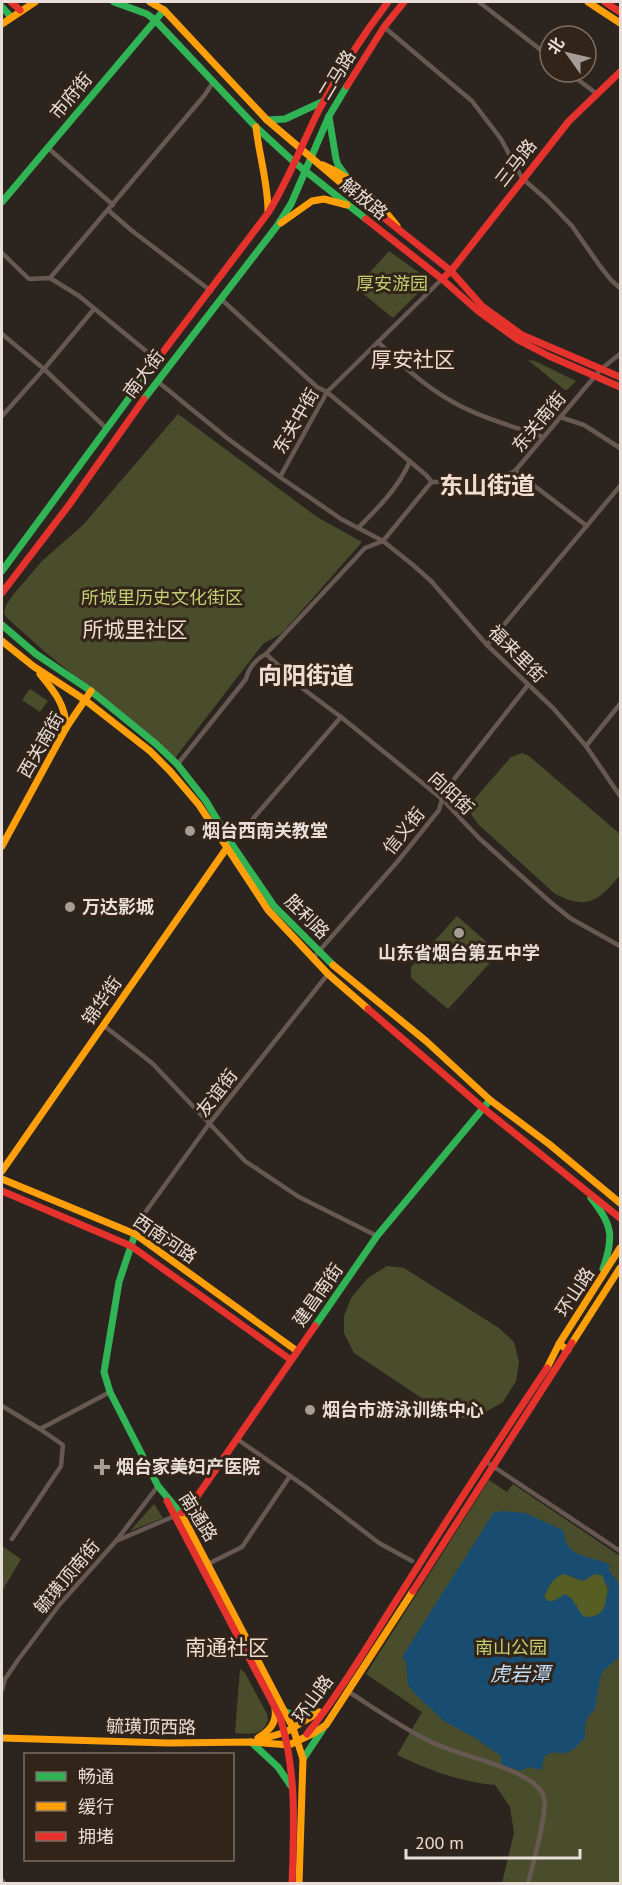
<svg xmlns="http://www.w3.org/2000/svg" width="622" height="1885" viewBox="0 0 622 1885" font-family="'PT Sans','Noto Sans SC',sans-serif">
	<rect width="100%" height="100%" fill="#2c251f"/>
	<g fill="#494d2b">
		<polygon points="389,251 428,279 428,283 393,318 356,288"/>
		<polygon points="528,360 535,361 576,381 567,390 565,390"/>
		<polygon points="178,414 317,517 362,542 282,633 263,644 175,758 44,651 7,618 4,613 6,605 13,595 42,561 83,525"/>
		<polygon points="30,689 48,701 40,712 22,700"/>
		<path d="M 522,753 L 529,756 L 620,834 L 620,875 C 599,901 587,911 554,893 L 479,825 L 472,816 L 470,807 L 472,802 L 511,757 Z"/>
		<polygon points="457,916 499,953 448,1009 411,978 411,967"/>
		<polygon points="387,1266 404,1268 499,1328 514,1342 519,1362 516,1381 503,1402 473,1419 450,1417 354,1353 344,1333 344,1316 351,1298 368,1278"/>
		<path d="M 489,1480 L 507,1492 L 513,1484 L 620,1556 L 620,1883 L 502,1883 L 514,1833 L 510,1807 L 495,1785 C 460,1782 429,1770 397,1755 L 422,1712 L 366,1674 Z"/>
		<polygon points="154,1504 163,1518 130,1531"/>
		<polygon points="2,1546 21,1559 2,1591"/>
		<path d="M 240,1669 L 245,1673 L 267,1714 L 268,1720 C 262,1737 251,1734 235,1733 Z"/>
	</g>
	<path fill="#565e24" d="M 564,1574 L 578,1580 L 595,1574 L 602,1575 C 611,1593 610,1616 585,1618 L 578,1612 L 577,1604 L 548,1601 L 544,1597 C 550,1586 551,1578 564,1574 Z"/>
	<path fill="#194c71" fill-rule="evenodd" d="M 504,1511 L 525,1513 L 563,1530 C 564,1534 565,1540 567,1544 C 574,1558 597,1557 610,1565 L 609,1570 L 620,1585 L 620,1650 L 618,1658 L 603,1671 L 600,1679 L 595,1709 L 587,1718 L 585,1727 L 585,1737 C 580,1743 573,1752 565,1753 C 555,1754 555,1750 545,1756 L 541,1770 L 528,1767 L 521,1771 L 502,1765 L 501,1756 L 475,1738 L 444,1721 L 415,1694 L 408,1685 L 406,1661 L 402,1657 L 494,1512 ZM 564,1574 L 583,1581 L 595,1574 L 602,1575 L 605,1583 L 609,1588 C 603,1605 609,1616 585,1617 C 576,1611 576,1599 565,1594 L 553,1601 L 548,1601 L 544,1597 C 550,1586 551,1578 564,1574 Z"/>
	<g fill="none" stroke-linecap="round" stroke-linejoin="round">
		<g stroke="#685852" stroke-width="4.5">
			<polyline points="479,2 550,57"/>
			<polyline points="384,27 472,101 501,139 522,178 547,200 572,226 600,266 611,280 620,288"/>
			<polyline points="568,72 597,94"/>
			<polyline points="48,148 113,205"/>
			<polyline points="108,210 131,230 211,291"/>
			<polyline points="2,253 29,279 50,278 79,296 157,360"/>
			<polyline points="50,278 204,96 214,81"/>
			<polyline points="221,299 317,387 327,392 426,475 432,482"/>
			<polyline points="2,334 44,369 106,428"/>
			<path d="M 378,342 C 401,364 424,386 453,402 C 481,418 513,426 543,437"/>
			<polyline points="157,381 227,438 280,477 341,519 383,541 413,565 431,581 487,645 554,709 586,746 620,796"/>
			<polyline points="2,416 44,369 94,309"/>
			<polyline points="560,417 584,425 620,448"/>
			<polyline points="515,471 587,526"/>
			<polyline points="280,477 327,392 442,279"/>
			<path d="M 359,527 C 379,507 399,487 410,461"/>
			<polyline points="487,645 620,486"/>
			<polyline points="266,654 306,691 341,717 442,799 479,838 549,901 570,918 620,946"/>
			<polyline points="586,746 620,704"/>
			<path d="M 177,765 L 246,679 C 248,669 257,658 266,654 L 365,548 L 383,541 L 429,485 L 432,482 C 456,482 494,483 515,471 L 601,369 L 620,354"/>
			<polyline points="231,844 341,717"/>
			<polyline points="313,958 398,861 439,810 444,792 528,685"/>
			<polyline points="103,1025 152,1063 245,1161 299,1197 377,1236"/>
			<polyline points="135,1234 144,1214 209,1124 328,974"/>
			<polyline points="2,1406 40,1429 110,1392"/>
			<polyline points="237,1439 306,1487 379,1543 412,1561"/>
			<polyline points="485,1461 620,1551"/>
			<polyline points="12,1539 61,1466 63,1445 40,1429"/>
			<polyline points="116,1541 158,1486"/>
			<polyline points="208,1564 242,1547 290,1476"/>
			<polyline points="2,1690 5,1679 18,1660 60,1604 116,1541 177,1515"/>
			<path d="M 349,1692 C 374,1708 400,1726 427,1740 C 455,1754 486,1759 514,1772 C 526,1778 540,1784 544,1798 C 548,1811 532,1867 528,1884"/>
			<polyline points="2,1880 5,1884"/>
		</g>
		<g stroke="#30b455" stroke-width="7">
			<polyline points="114,2 147,14 155,20 256,127 294,162 366,219"/>
			<polyline points="2,7 11,17"/>
			<polyline points="329,117 336,159 338,165 347,177"/>
			<polyline points="267,120 285,119 324,101"/>
			<polyline points="2,202 164,10"/>
			<polyline points="144,399 277,226 291,204 329,116 347,86"/>
			<polyline points="2,571 160,356"/>
			<polyline points="2,625 36,654 91,691 156,744 177,764 206,801 231,843 274,906 333,965"/>
			<path d="M 591,1198 C 613,1225 614,1237 603,1269"/>
			<polyline points="135,1234 119,1282 104,1372 110,1392 158,1486 182,1515"/>
			<polyline points="315,1326 377,1236 490,1100"/>
			<polyline points="286,1712 299,1716 313,1714"/>
			<polyline points="251,1742 278,1767 291,1786"/>
			<polyline points="303,1759 323,1729"/>
		</g>
		<g stroke="#ff9f0a" stroke-width="7">
			<polyline points="150,2 164,10 267,120 354,194"/>
			<polyline points="588,2 620,23"/>
			<polyline points="2,24 35,2"/>
			<path d="M 256,127 C 259,155 268,183 268,211"/>
			<path d="M 323,165 C 353,178 377,200 397,226"/>
			<polyline points="281,223 312,201 324,199 347,205"/>
			<polyline points="2,641 33,666 85,700 150,751 170,771 199,805 268,910 328,974 368,1009"/>
			<path d="M 40,674 C 54,691 66,705 66,728"/>
			<polyline points="2,846 66,728 91,691"/>
			<polyline points="333,965 426,1041 490,1100 549,1144 620,1203"/>
			<polyline points="2,1171 226,849"/>
			<polyline points="2,1179 135,1234 297,1351"/>
			<polyline points="572,1343 620,1268"/>
			<polyline points="559,1344 568,1350"/>
			<polyline points="547,1368 559,1344 620,1248"/>
			<polyline points="182,1515 293,1728 303,1759 299,1884"/>
			<polyline points="2,1738 168,1743 251,1742 289,1745 314,1733 326,1725 413,1591"/>
			<path d="M 258,1738 C 269,1731 277,1723 275,1709"/>
			<polyline points="259,1740 286,1732 319,1712"/>
		</g>
		<g stroke="#e5322d" stroke-width="7">
			<polyline points="11,2 20,10"/>
			<polyline points="605,2 620,12"/>
			<polyline points="347,86 384,27 404,2"/>
			<polyline points="354,194 451,271 482,306 522,335 620,377"/>
			<polyline points="366,219 442,279 478,311 518,340 549,356 620,387"/>
			<polyline points="442,279 451,271 569,121 620,72"/>
			<path d="M 160,356 L 268,213 C 288,181 302,144 319,110 C 339,72 362,36 388,2"/>
			<polyline points="2,593 69,505 144,399"/>
			<polyline points="368,1009 483,1108 620,1218"/>
			<polyline points="2,1191 131,1246 291,1360"/>
			<path d="M 167,1501 L 280,1717 C 297,1772 294,1827 292,1884"/>
			<polyline points="181,1513 187,1511 315,1326"/>
			<polyline points="413,1591 572,1343"/>
			<path d="M 307,1734 C 343,1689 372,1638 403,1590 C 450,1515 498,1441 547,1368"/>
		</g>
	</g>
	<g fill="#a69d97" stroke="#322419" stroke-width="2">
		<circle cx="190" cy="831" r="6"/>
		<circle cx="70" cy="907" r="6"/>
		<circle cx="459" cy="933" r="6"/>
		<circle cx="310" cy="1410" r="6"/>
		<path d="M99 1458h6v6h6v6h-6v6h-6v-6h-6v-6h6z"/>
	</g>
	<g text-anchor="middle" stroke-width="6" stroke-linejoin="round" paint-order="stroke">
		<g font-size="18" fill="#e8ded7" stroke="#322419">
			<text transform="translate(337 75) rotate(-59)" y="6">二马路</text>
			<text transform="translate(71 96) rotate(-50)" y="6">市府街</text>
			<text transform="translate(516 163) rotate(-52)" y="6">三马路</text>
			<text transform="translate(364 199) rotate(39)" y="6">解放路</text>
			<text transform="translate(144 374) rotate(-53)" y="6">南大街</text>
			<text transform="translate(296 421) rotate(-60)" y="6">东关中街</text>
			<text transform="translate(539 422) rotate(-50)" y="6">东关南街</text>
			<text transform="translate(517 654) rotate(45)" y="6">福来里街</text>
			<text transform="translate(41 745) rotate(-60)" y="6">西关南街</text>
			<text transform="translate(451 793) rotate(43)" y="6">向阳街</text>
			<text transform="translate(404 831) rotate(-51)" y="6">信义街</text>
			<text transform="translate(307 917) rotate(45)" y="6">胜利路</text>
			<text transform="translate(102 1001) rotate(-55)" y="6">锦华街</text>
			<text transform="translate(217 1093) rotate(-52)" y="6">友谊街</text>
			<text transform="translate(165 1239) rotate(34)" y="6">西南河路</text>
			<text transform="translate(575 1292) rotate(-57)" y="6">环山路</text>
			<text transform="translate(318 1295) rotate(-55)" y="6">建昌南街</text>
			<text transform="translate(198 1517) rotate(58)" y="6">南通路</text>
			<text transform="translate(67 1577) rotate(-50)" y="6">毓璜顶南街</text>
			<text transform="translate(313 1699) rotate(-54)" y="6">环山路</text>
			<text transform="translate(151 1727) rotate(1)" y="6">毓璜顶西路</text>
		</g>
		<g font-size="18" fill="#c0cf71" stroke="#322419">
			<text x="392" y="290">厚安游园</text>
			<text x="162" y="604">所城里历史文化街区</text>
			<text x="511" y="1654">南山公园</text>
		</g>
		<g font-size="18" font-weight="bold" fill="#e8ded7" stroke="#322419" text-anchor="start">
			<text x="202" y="837">烟台西南关教堂</text>
			<text x="82" y="913">万达影城</text>
			<text x="459" y="959" text-anchor="middle">山东省烟台第五中学</text>
			<text x="322" y="1416">烟台市游泳训练中心</text>
			<text x="116" y="1473">烟台家美妇产医院</text>
		</g>
		<g font-size="20" font-style="italic" fill="#c0def8" stroke="#322419">
			<text x="520" y="1681">虎岩潭</text>
		</g>
		<g font-size="21" fill="#f1ddcf" stroke="#322419">
			<text x="413" y="367">厚安社区</text>
			<text x="135" y="637">所城里社区</text>
			<text x="227" y="1655">南通社区</text>
		</g>
		<g font-size="24" font-weight="bold" fill="#f1ddcf" stroke="#322419">
			<text x="487" y="494">东山街道</text>
			<text x="306" y="684">向阳街道</text>
		</g>
	</g>
	<rect width="622" height="1885" fill="none" stroke="#e8ded7" stroke-width="6"/>
	<rect x="24" y="1753" width="210" height="108" fill="#322419" stroke="#7b6e65" stroke-width="1.5"/>
	<rect x="36" y="1772" width="30" height="9" fill="#30b455" stroke="#7b6e65" stroke-width="1.5"/>
	<text x="78" y="1783" font-size="18" fill="#e8ded7">畅通</text>
	<rect x="36" y="1802" width="30" height="9" fill="#ff9f0a" stroke="#7b6e65" stroke-width="1.5"/>
	<text x="78" y="1813" font-size="18" fill="#e8ded7">缓行</text>
	<rect x="36" y="1832" width="30" height="9" fill="#e5322d" stroke="#7b6e65" stroke-width="1.5"/>
	<text x="78" y="1843" font-size="18" fill="#e8ded7">拥堵</text>
	<g transform="translate(568 54) rotate(304)"><circle r="28" fill="#322419" stroke="#7b6e65" stroke-width="1.5"/>
	<path d="M0-4.5L10 22L0 15L-10 22Z" fill="#a69d97"/>
	<text y="-9" font-size="16" font-weight="bold" text-anchor="middle" fill="#e8ded7">北</text>
	</g>
	<path d="M406 1849v9h174v-9" fill="none" stroke="#e8ded7" stroke-width="3"/>
	<text x="415" y="1849" font-size="18" fill="#e8ded7" stroke="#322419" stroke-width="4.5" paint-order="stroke">200 m</text>
</svg>
